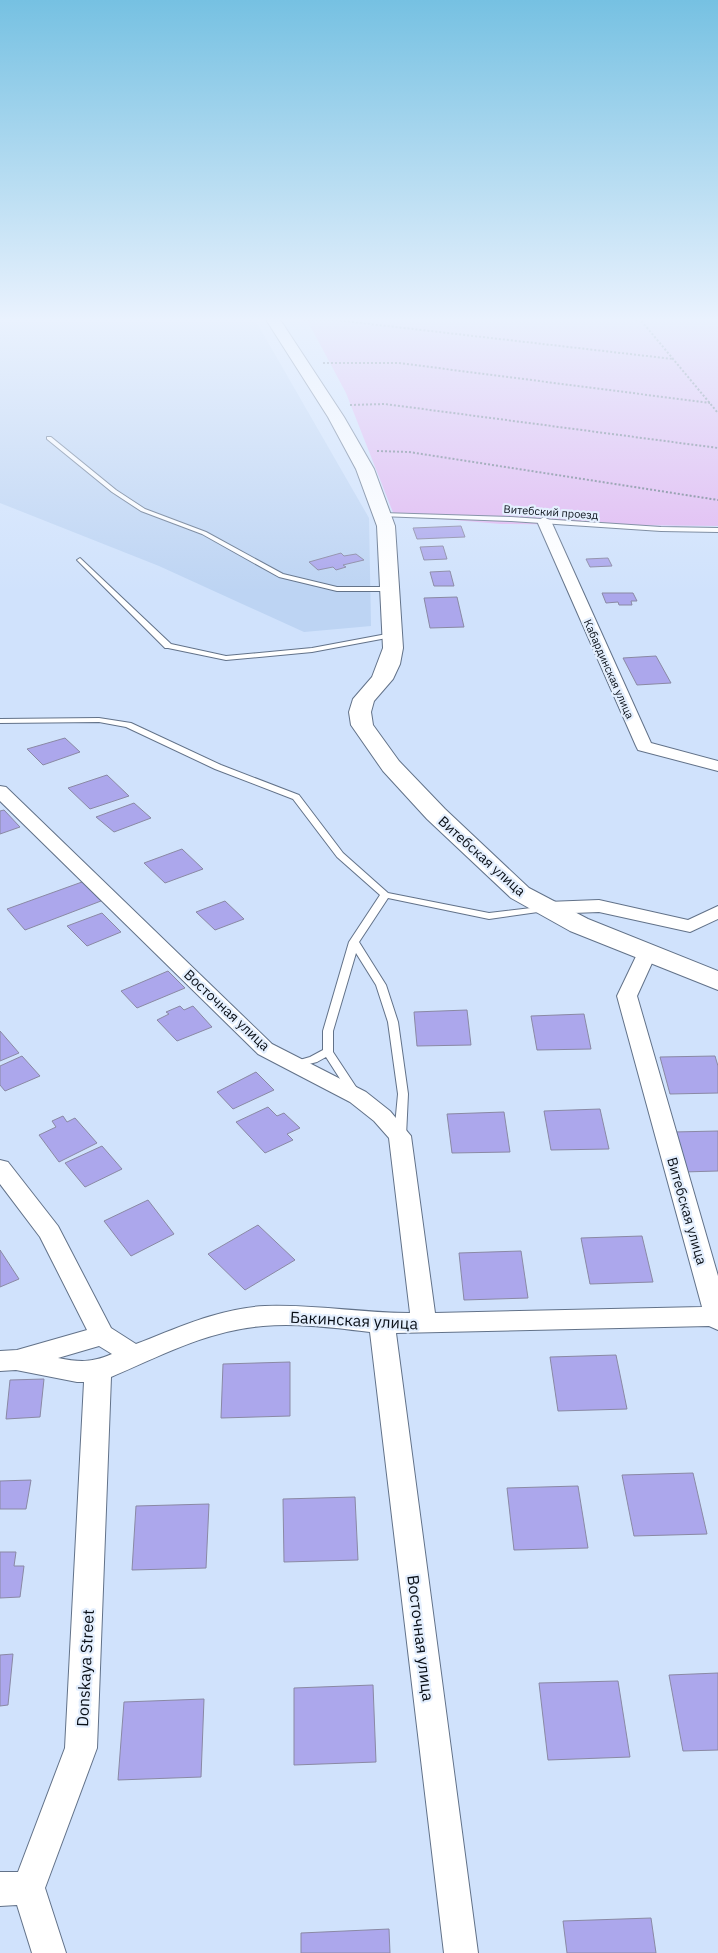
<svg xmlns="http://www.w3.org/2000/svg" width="718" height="1953" viewBox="0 0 718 1953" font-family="'IBM Plex Sans',sans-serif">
	<rect width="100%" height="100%" fill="#d0e2fc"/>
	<polygon fill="#bdd4f3" points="0,318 254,318 369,518 371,626 304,632 159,566 0,503"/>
	<polygon fill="#e1b6f1" points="306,318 718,318 718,526 501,524 394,515 346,393"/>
	<g fill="#aca7ec" stroke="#8a89a4">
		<polygon points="461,526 465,537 417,539 413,528"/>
		<polygon points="443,546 447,559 424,560 420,547"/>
		<polygon points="341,553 344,556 356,554 364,560 343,565 346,567 336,570 333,567 318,570 309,562"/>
		<polygon points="608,558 612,566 590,567 586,559"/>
		<polygon points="450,571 454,586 434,586 430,572"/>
		<polygon points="602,593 633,593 637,601 631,601 632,605 619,605 618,602 606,603"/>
		<polygon points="457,597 464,627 430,628 424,598"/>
		<polygon points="656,656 671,683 637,685 623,658"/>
		<polygon points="65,738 80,752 43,765 27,749"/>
		<polygon points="107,775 129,796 90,809 68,788"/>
		<polygon points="134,803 151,818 114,832 96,817"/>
		<polygon points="4,810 20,827 0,834 0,811"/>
		<polygon points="182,849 203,869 165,883 144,863"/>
		<polygon points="82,882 101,901 25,930 7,909"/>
		<polygon points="225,901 244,919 215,930 196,912"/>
		<polygon points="102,913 121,932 87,946 67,926"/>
		<polygon points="168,971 185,988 137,1008 121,991"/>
		<polygon points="180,1006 184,1010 193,1006 212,1027 177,1041 157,1020 169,1014 166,1012"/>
		<polygon points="467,1010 471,1045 417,1046 414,1012"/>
		<polygon points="584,1014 591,1049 537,1050 531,1016"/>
		<polygon points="0,1031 19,1053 0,1061"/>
		<polygon points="22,1056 40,1076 5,1091 0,1085 0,1066"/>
		<polygon points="715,1056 718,1066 718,1093 670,1094 660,1057"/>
		<polygon points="256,1072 274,1090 233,1109 217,1092"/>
		<polygon points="268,1107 277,1116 284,1113 300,1128 287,1134 293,1140 265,1153 236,1122"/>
		<polygon points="600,1109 609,1149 551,1150 544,1111"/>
		<polygon points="504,1112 510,1152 452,1153 447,1114"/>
		<polygon points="63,1116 67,1122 75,1118 97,1143 59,1162 39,1135 56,1127 52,1121"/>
		<polygon points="718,1131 718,1171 683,1172 673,1132"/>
		<polygon points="102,1146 122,1169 85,1187 65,1163"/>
		<polygon points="148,1200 174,1234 131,1256 104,1221"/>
		<polygon points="258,1225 295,1260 245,1290 208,1254"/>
		<polygon points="642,1236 653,1282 590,1284 581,1238"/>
		<polygon points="0,1250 19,1279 0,1287"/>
		<polygon points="521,1251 528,1298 464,1300 459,1253"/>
		<polygon points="616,1355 627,1409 558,1411 550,1357"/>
		<polygon points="290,1362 290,1416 221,1418 223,1364"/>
		<polygon points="44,1379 40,1417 6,1419 10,1380"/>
		<polygon points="693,1473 707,1534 634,1536 622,1475"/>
		<polygon points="31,1480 26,1509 0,1509 0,1481"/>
		<polygon points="578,1486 588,1548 514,1550 507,1488"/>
		<polygon points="355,1497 358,1560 284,1562 283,1499"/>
		<polygon points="209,1504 206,1568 132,1570 136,1506"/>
		<polygon points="0,1552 16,1552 14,1566 24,1566 20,1597 0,1598"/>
		<polygon points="13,1654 8,1705 0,1706 0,1655"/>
		<polygon points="718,1673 718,1750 683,1751 669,1675"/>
		<polygon points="618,1681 630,1757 548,1760 539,1683"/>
		<polygon points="373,1685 376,1762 294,1765 294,1688"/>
		<polygon points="204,1699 201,1777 118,1780 124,1702"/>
		<polygon points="651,1918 656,1953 567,1953 563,1921"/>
		<polygon points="389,1929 390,1953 301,1953 301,1933"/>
	</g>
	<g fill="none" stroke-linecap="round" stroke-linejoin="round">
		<defs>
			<g id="lane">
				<polygon points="47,437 51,437 116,490 145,509 206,532 283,574 337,587 389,587 393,589 389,591 337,591 279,577 202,534 141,511 112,492 47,439"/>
				<polygon points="382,513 511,517 661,527 718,528 718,532 661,531 511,521 380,516 380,514"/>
				<polygon points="80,558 171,644 226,656 312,648 392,633 396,635 392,637 312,652 226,660 168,648 165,648 77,560"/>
				<polygon points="99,718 131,723 221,765 299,795 343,853 388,893 489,913 548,906 550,908 545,911 489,919 388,898 359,942 386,985 398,1022 408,1094 406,1136 404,1139 396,1139 394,1136 398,1094 388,1022 376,985 356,953 333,1031 333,1052 360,1093 359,1096 351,1096 326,1057 317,1062 293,1068 288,1065 289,1063 310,1057 323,1050 323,1031 349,942 380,895 337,857 293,799 215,769 126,727 99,722 0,723 0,719"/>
			</g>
			<g id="street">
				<polygon points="544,517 551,521 651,743 718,761 718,771 638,750 636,746 537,521"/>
				<path d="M 0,786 L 6,787 L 272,1044 L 366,1092 L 390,1111 L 411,1136 L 435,1313 L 702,1307 L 617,996 L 640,948 L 647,946 L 654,948 L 657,952 L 637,996 L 718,1276 L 718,1330 L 709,1326 L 396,1333 L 478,1953 L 444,1953 L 370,1332 C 335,1328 299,1323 263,1326 C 209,1330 160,1356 111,1377 L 97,1748 L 45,1888 L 66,1953 L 32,1953 L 17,1905 L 0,1906 L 0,1872 L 18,1872 L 65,1748 L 84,1382 L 77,1382 L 16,1370 L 0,1371 L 0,1351 L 17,1350 L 87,1330 L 40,1237 L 0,1184 L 0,1160 L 8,1162 L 58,1226 L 111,1328 L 136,1344 C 177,1328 220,1308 265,1306 C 313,1304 362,1313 410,1313 L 389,1138 L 374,1121 L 350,1102 L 258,1054 L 0,801 ZM 99,1346 L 112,1354 C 91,1363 79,1362 58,1358 Z"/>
				<polygon points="599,900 688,920 718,906 718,919 690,932 599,912 547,914 540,912 538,908 540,904 547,902"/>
			</g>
			<polygon id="secondary" points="265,318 279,318 344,417 374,469 395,526 403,648 400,664 393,679 374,701 371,712 373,725 399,761 445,809 529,888 588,919 718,971 718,990 570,931 511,898 427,819 383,771 351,725 349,712 353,699 372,677 383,648 377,526 356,469 328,417"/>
		</defs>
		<use href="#lane" stroke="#627289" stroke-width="2"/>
		<use href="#street" stroke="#627289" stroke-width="2"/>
		<use href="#secondary" stroke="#627289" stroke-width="2"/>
		<g stroke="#697586" stroke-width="2" stroke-dasharray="2 2" stroke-linecap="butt">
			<polyline points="624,318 640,320"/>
			<polyline points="639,318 718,413"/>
			<polyline points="296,319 335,320 673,359"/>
			<polyline points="323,363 399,363 710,403"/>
			<polyline points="350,405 385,404 718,448"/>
			<polyline points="377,451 409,452 718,500"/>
		</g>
		<use href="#lane" fill="#fff" fill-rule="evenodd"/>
		<use href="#street" fill="#fff" fill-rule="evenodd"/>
		<use href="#secondary" fill="#fff" fill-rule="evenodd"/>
	</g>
	<linearGradient id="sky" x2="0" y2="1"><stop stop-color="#76c1e2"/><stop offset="0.54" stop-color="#eaf2fe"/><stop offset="1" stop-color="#eaf2fe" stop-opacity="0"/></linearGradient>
	<rect width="718" height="592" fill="url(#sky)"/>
	<g text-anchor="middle" stroke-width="4.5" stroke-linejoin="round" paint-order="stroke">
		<g font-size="11" fill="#0a1018" stroke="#e4effe">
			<text transform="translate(551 512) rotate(4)" y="4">Витебский проезд</text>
			<text transform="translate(609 669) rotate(66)" y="4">Кабардинская улица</text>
		</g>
		<g font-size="14" fill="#0a1018" stroke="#e4effe">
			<text transform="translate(482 856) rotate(42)" y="5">Витебская улица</text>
			<text transform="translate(227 1010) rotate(43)" y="5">Восточная улица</text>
			<text transform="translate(687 1211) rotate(74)" y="5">Витебская улица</text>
		</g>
		<g font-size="16" fill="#0a1018" stroke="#e4effe">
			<text transform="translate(354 1320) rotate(3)" y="6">Бакинская улица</text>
			<text transform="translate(421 1638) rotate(83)" y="6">Восточная улица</text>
			<text transform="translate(85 1668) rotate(-87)" y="6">Donskaya Street</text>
		</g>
	</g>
</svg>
